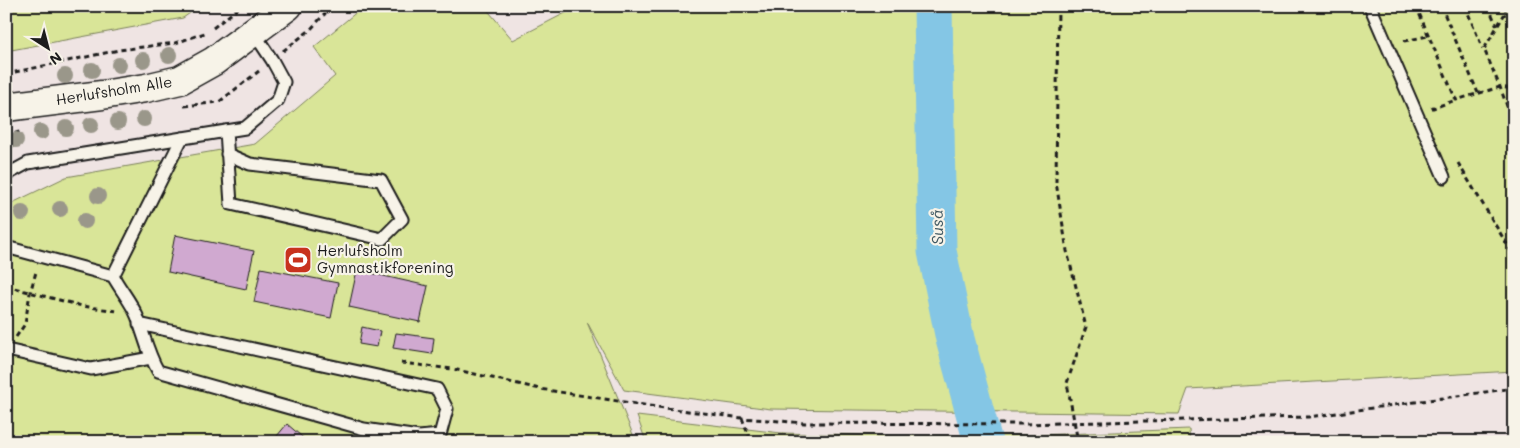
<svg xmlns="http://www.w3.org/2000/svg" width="1520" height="448" viewBox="0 0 1520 448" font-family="Mali,sans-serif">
	<rect width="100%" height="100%" fill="#efe4e3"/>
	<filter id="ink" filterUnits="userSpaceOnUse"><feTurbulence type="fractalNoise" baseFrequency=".02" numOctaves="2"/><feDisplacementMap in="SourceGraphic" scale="10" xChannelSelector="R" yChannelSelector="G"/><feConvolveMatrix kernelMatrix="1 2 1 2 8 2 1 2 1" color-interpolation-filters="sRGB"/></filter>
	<g filter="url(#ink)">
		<g fill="#d9e598" stroke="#7a805a">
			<polygon points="6,6 200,6 183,18 6,51"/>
			<polygon points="364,6 484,6 513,40 579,6 1514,6 1514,371 1188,389 1179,414 771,409 624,390 587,322 636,442 6,442 6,206 66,177 255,144 335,76 314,47"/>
			<polygon points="637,416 781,433 901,436 1039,435 1189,429 1190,442 646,442"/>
		</g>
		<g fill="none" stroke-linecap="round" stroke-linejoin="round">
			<polyline stroke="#84c6e5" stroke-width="39" points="933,6 937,251 955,339 983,442"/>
		</g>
		<g fill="#d0a9d0" stroke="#1c1c1c">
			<polygon points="175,235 254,251 246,289 168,272"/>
			<polygon points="261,268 338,283 331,318 254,302"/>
			<polygon points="357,270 428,286 420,322 349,307"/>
			<polygon points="362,327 380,331 377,347 359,344"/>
			<polygon points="396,333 434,338 432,354 393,348"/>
			<polygon points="287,424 308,442 272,442"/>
		</g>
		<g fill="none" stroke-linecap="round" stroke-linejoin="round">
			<defs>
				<g id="lane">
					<polyline points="1370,6 1444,177"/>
					<polyline points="226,131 231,204 382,239 402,219 381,180 250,164 227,154"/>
					<polyline points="6,175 28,163 245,128 278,100 284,82 272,60 254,33"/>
					<path d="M 6,247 L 113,276 C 120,289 131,302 137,316 C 144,335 148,354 158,371 L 364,429 L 419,437 L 440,435 L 447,409 L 437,389 L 139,324"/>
					<polyline points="113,276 182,138"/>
					<polyline points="7,350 91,369 151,358"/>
				</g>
				<polyline id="secondary" points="6,107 102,95 146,88 180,80 214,61 288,6"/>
			</defs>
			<use href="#lane" stroke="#1c1c1c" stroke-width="15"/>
			<use href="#secondary" stroke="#1c1c1c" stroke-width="31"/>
			<g stroke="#1c1c1c" stroke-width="3" stroke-dasharray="5 4" stroke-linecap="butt">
				<polyline points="1058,6 1056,182 1067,251 1086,327 1067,383 1078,442"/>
				<polyline points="1416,6 1456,100 1500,87 1514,89"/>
				<polyline points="1441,6 1478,93"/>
				<polyline points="1465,6 1483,49"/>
				<polyline points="1488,6 1497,26"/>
				<polyline points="1504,6 1507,13"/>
				<polyline points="1514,10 1504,15 1484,49 1500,87 1514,125"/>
				<polyline points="213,28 241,6"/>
				<polyline points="1404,41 1428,36"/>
				<polyline points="283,51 310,30 332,6"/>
				<polyline points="6,74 119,50 175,43 208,32"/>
				<polyline points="184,106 219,102 259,71"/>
				<polyline points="1432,106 1433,108 1456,100"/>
				<polyline points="6,136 22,131"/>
				<polyline points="1458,163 1514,256"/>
				<polyline points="6,286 82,306 117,311"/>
				<polyline points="16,337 25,324 30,293 36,272"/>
				<polyline points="401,363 453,369 540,389 650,406 742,418 805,423 1021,424 1308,417 1514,388"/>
				<polyline points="742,418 751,442"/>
			</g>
			<use href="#lane" stroke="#f7f3e8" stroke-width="11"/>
			<use href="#secondary" stroke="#f7f3e8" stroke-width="28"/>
		</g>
		<g fill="#9a978a">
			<circle cx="169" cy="55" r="8"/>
			<circle cx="143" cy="60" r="8"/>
			<circle cx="119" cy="65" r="8"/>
			<circle cx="92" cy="70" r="8"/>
			<circle cx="65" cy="76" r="8"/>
			<circle cx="144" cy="119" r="8"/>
			<circle cx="118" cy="122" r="8"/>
			<circle cx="91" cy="125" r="8"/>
			<circle cx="66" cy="128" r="8"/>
			<circle cx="41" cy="132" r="8"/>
			<circle cx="16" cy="140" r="8"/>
			<circle cx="98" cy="196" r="8"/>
			<circle cx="60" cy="209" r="8"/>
			<circle cx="22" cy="213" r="8"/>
			<circle cx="85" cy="221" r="8"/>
		</g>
	</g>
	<defs>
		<symbol id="stadium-square" viewBox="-11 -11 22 22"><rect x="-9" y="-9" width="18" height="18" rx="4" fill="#c8321e" stroke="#f7f3e8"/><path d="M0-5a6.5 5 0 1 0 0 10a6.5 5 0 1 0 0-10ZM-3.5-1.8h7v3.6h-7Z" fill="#fff"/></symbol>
	</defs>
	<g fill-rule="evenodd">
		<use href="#stadium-square" x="282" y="244" width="32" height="32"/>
	</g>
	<g text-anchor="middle" stroke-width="4.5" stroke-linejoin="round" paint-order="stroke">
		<g font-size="15" fill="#1c1c1c" stroke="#f7f3e8">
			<text transform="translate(114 91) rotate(-9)" y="5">Herlufsholm Alle</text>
		</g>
		<g font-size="15" fill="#1c1c1c" stroke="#f7f3e8" text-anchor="start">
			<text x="317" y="256">Herlufsholm<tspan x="317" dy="17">Gymnastikforening</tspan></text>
		</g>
		<g font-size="16" font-style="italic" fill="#405862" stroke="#f7f3e8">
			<text transform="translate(937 227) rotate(-91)" y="6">Suså</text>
		</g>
	</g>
	<rect width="1520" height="448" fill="none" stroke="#f7f3e8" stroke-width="25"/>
	<rect x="12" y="12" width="1495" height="423" fill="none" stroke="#1c1c1c" stroke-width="2" filter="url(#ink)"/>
	<g transform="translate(48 48) rotate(144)" stroke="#f7f3e8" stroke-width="4" paint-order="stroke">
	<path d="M0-4L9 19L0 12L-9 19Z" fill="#1c1c1c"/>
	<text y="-8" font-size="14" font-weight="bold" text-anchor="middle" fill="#1c1c1c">N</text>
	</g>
</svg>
